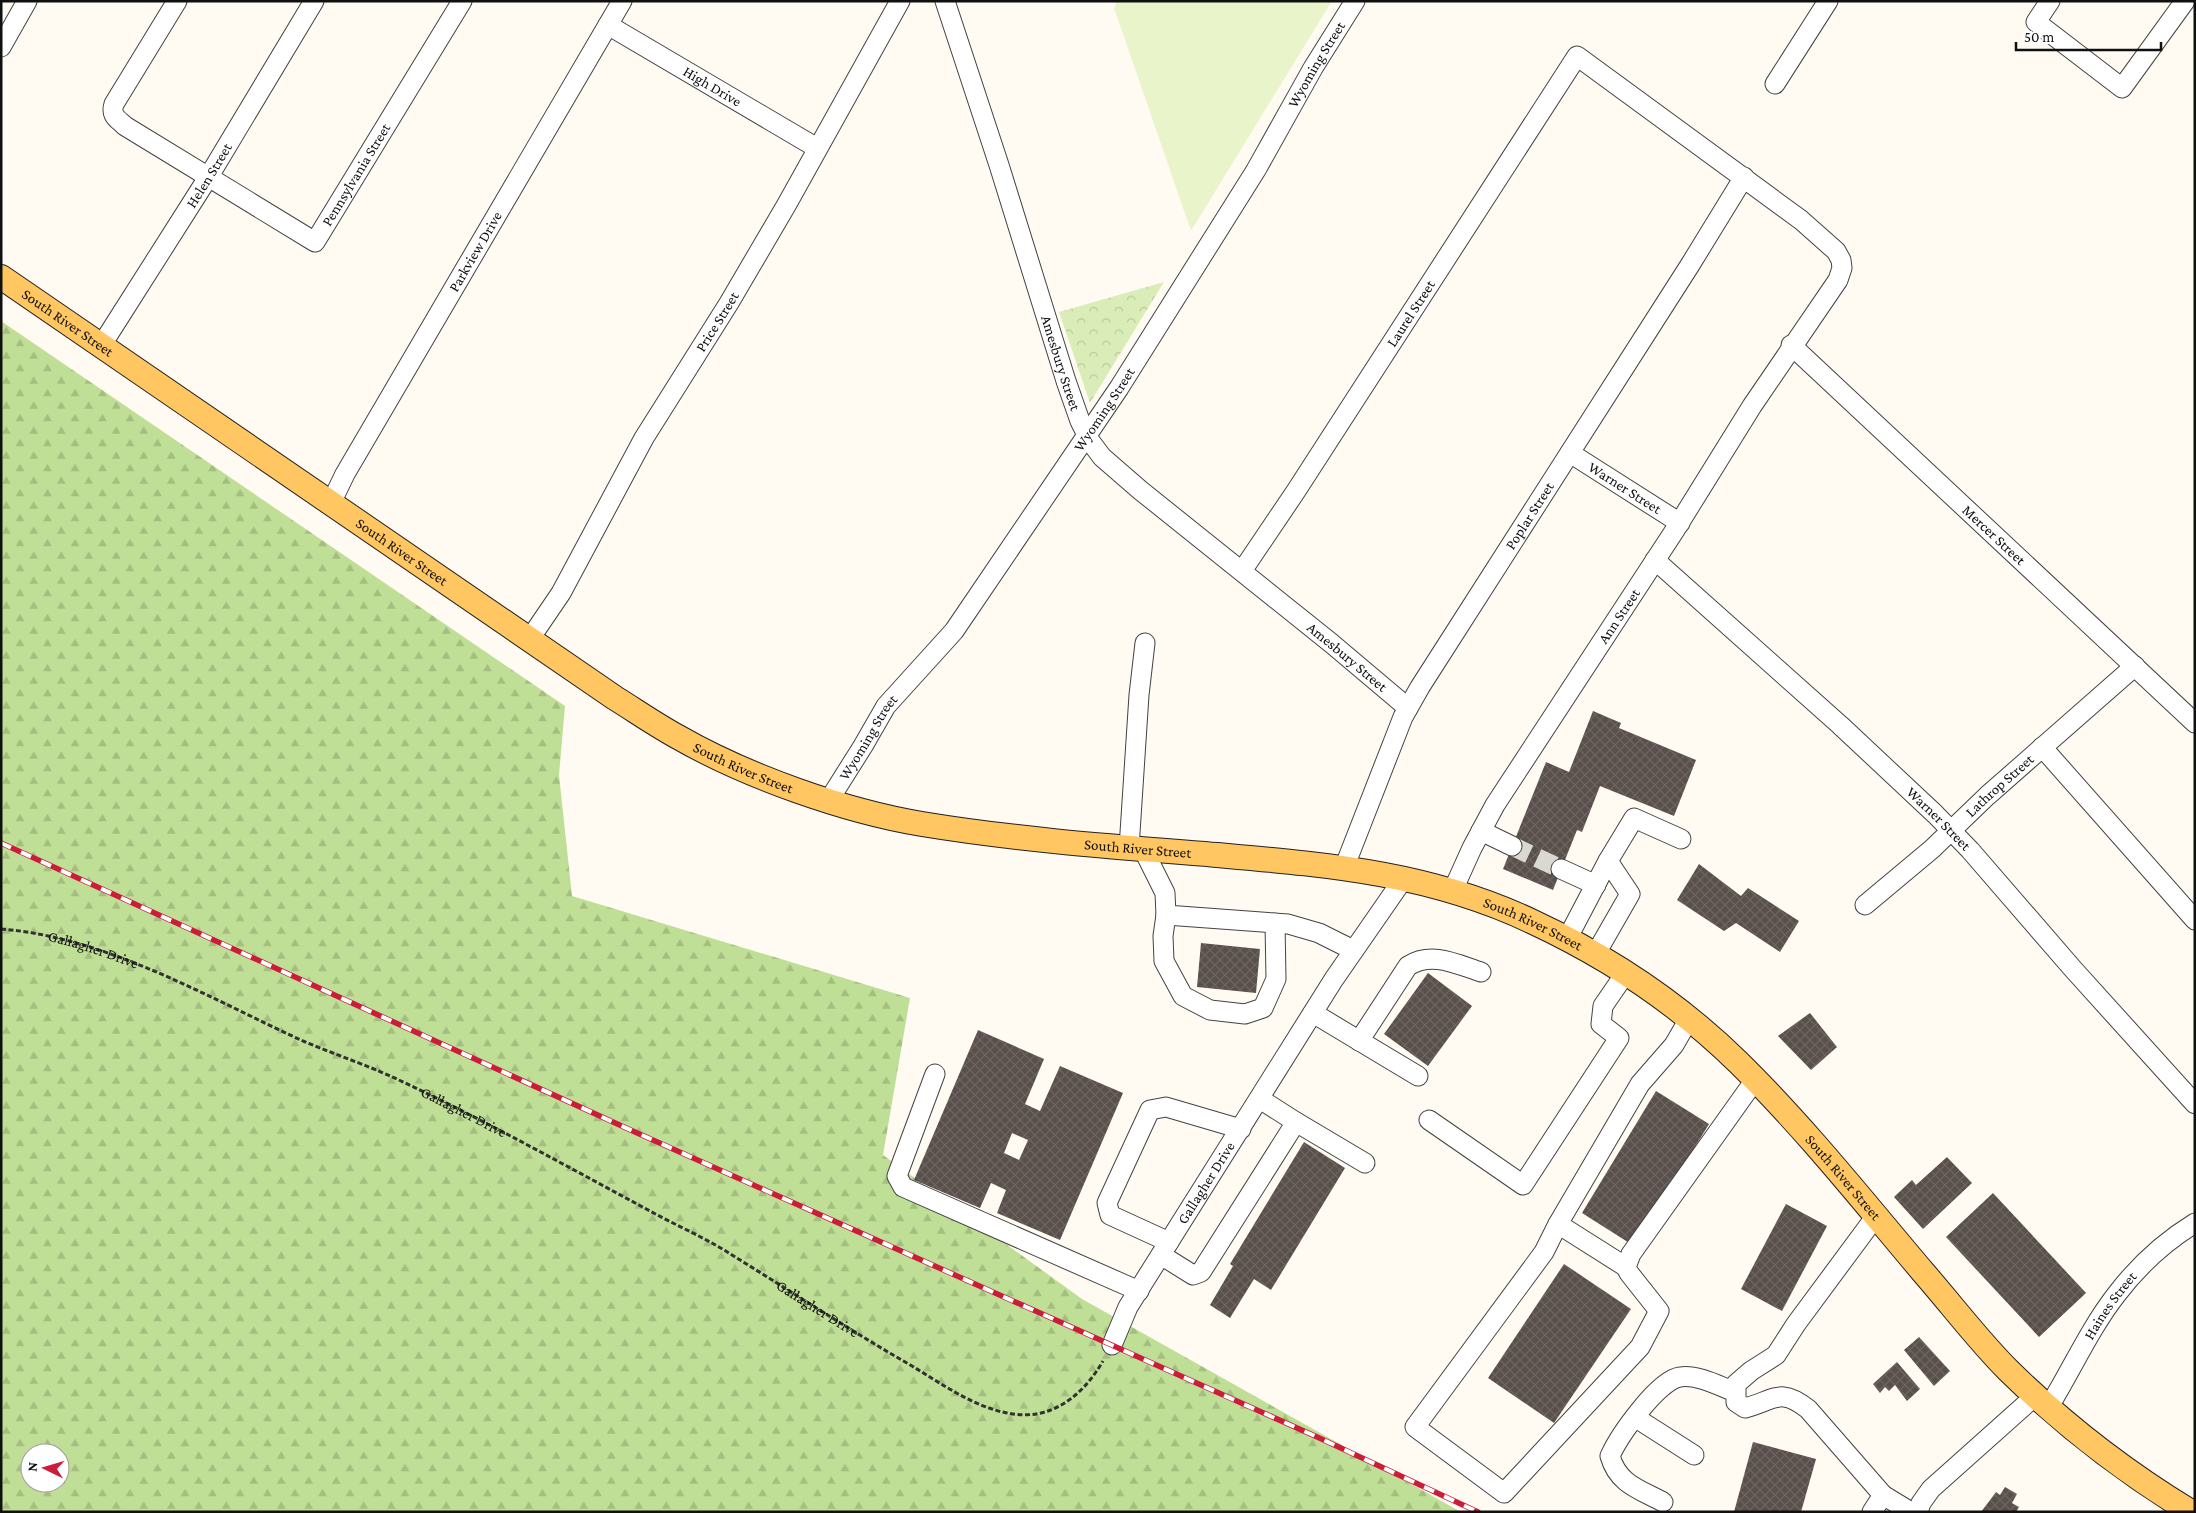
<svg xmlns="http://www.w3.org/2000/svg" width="2196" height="1513" viewBox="0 0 2196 1513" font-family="'Crimson Pro',serif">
	<defs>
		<pattern id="forest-firs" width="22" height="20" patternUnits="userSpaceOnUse" patternTransform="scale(1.25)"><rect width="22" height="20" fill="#c0df96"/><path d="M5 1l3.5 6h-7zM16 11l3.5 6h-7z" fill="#a4be80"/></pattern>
		<pattern id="park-crowns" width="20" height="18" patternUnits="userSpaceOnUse" patternTransform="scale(1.25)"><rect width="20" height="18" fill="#daedb8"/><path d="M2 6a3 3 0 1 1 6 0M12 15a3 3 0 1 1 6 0" fill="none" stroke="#baca9d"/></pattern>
		<pattern id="building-cross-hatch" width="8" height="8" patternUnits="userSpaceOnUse" patternTransform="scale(1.25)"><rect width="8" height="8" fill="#594f4b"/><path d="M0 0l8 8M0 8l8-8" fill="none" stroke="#6c6461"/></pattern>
	</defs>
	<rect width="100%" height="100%" fill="#fffbf2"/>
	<path fill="url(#forest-firs)" fill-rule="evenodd" d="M 1,321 L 565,706 L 559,775 L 572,896 L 910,998 L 883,1155 L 1082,1299 L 1461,1512 L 1,1512 ZM 30,1453 L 60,1453 L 60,1483 L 30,1483 Z"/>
	<polygon fill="url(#park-crowns)" points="1164,282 1090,403 1059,312"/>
	<polygon fill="#eaf4cb" points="1117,1 1332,1 1191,231 1114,8"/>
	<g fill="url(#building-cross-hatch)" fill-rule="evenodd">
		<polygon points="1593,711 1621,723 1619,728 1696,760 1674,816 1600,786 1582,832 1577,830 1553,890 1503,869 1546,762 1569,772"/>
		<polygon points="1699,864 1741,896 1748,888 1799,921 1780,952 1736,923 1724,931 1677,900"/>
		<polygon points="1201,943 1260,949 1256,993 1197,987"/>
		<polygon points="1428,973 1472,1006 1428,1066 1384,1034"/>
		<polygon points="1810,1013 1837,1047 1811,1070 1778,1036"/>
		<path d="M 978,1030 L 1044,1059 L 1025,1104 L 1040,1111 L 1060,1066 L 1123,1093 L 1060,1240 L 997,1213 L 1006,1190 L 991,1183 L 980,1208 L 914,1180 ZM 1012,1133 L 1028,1140 L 1019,1160 L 1004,1153 Z"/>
		<polygon points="1656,1091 1709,1124 1634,1246 1582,1213"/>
		<polygon points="1304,1142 1345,1168 1271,1290 1254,1279 1230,1318 1210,1305 1233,1266 1230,1264"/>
		<polygon points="1947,1157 1972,1183 1923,1229 1894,1197 1912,1180 1916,1185"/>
		<polygon points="1993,1193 2086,1293 2039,1337 1946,1237"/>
		<polygon points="1786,1204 1827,1226 1782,1311 1741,1289"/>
		<polygon points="1564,1264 1631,1309 1554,1423 1488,1378"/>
		<polygon points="1919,1337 1950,1371 1934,1386 1904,1350"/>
		<polygon points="1897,1362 1920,1389 1907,1401 1895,1385 1889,1391 1885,1387 1880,1393 1873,1384"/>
		<polygon points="1753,1442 1816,1459 1801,1512 1734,1512"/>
		<polygon points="2005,1487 2017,1494 2012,1503 2019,1507 2016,1512 1981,1512 1996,1492 2000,1495"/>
	</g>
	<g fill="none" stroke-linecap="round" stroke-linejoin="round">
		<polyline stroke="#dbd8d0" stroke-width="19" stroke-dasharray="19 9" stroke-linecap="butt" points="1512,846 1561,869"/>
		<defs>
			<g id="minor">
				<path id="s2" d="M 177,1 L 114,104 C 110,116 118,119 125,126 L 315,242 L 462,1"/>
				<path id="s3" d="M 945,1 L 999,165 L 1066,381 L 1080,421 L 1090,441 L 1102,457 L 1140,490 L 1331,643 L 1408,708"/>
				<polyline points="2050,1 2036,22 2122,88 2185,1"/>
				<path id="s4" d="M 608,25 L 817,148"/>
				<polyline points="1,47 27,1"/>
				<polyline points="1775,84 1828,1"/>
				<path id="s5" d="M 1791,345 L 2195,723"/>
				<path id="s6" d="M 101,346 L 209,176 L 314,1"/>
				<path id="s7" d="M 1570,453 L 1680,523"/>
				<path id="s8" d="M 331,503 L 345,474 L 622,1"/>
				<path id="s9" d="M 1655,560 L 1840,725 L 1935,814 L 1970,850 L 2073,969 L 2195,1104"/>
				<path id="s10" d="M 1242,571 L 1296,491 L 1577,56 L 1801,220 L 1836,251 L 1841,260 L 1842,268 L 1838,280 L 1752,406 L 1675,530 L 1495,805 L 1472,848 L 1453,890"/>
				<path id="s11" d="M 529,640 L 561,593 L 644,438 L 729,303 L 787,204 L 900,1"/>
				<polyline points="2042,747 2195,920"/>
				<path id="s12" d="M 829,800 L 863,746 L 886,706 L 954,631 L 1119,388 L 1256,170 L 1313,68 L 1355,1"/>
				<polyline points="1481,831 1512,846"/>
				<polyline points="1129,848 1139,695 1145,643"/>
				<polyline points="1143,849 1165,893 1166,915 1288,924 1319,933 1353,950"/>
				<polyline points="1608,861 1634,818 1681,839"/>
				<path id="s13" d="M 1344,868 L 1403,717 L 1420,687 L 1690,265 L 1744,177"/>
				<polyline points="1561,869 1596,885"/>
				<path id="s14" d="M 1865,905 L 1932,849 L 1987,796 L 2135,666"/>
				<polyline points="1166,915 1163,936 1164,961 1183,996 1210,1010 1245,1014 1263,1008 1276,979 1275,923"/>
				<polyline points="1567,939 1608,861 1630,894 1595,955"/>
				<polyline points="1313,1013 1418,1076"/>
				<polyline points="1689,1019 1674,1045 1640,1084 1558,1224 1544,1252 1415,1427 1504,1493 1640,1347 1659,1311 1629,1273 1626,1267 1631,1254 1755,1080"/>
				<path d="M 1359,1041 L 1408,966 C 1432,951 1456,964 1481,972"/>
				<polyline points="935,1074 897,1176 903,1187 1139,1291"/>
				<polyline points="1429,1120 1523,1185 1619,1038 1601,1024 1603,1006 1625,974"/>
				<polyline points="1296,1122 1365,1163"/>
				<polyline points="1558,1224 1626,1267"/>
				<polyline points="1169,1242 1110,1215 1107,1203 1150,1110 1166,1107 1241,1129"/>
				<polyline points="1161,1255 1193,1275 1201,1272 1296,1122 1260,1099"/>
				<path id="s15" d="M 1112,1345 L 1128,1307 L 1334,979 L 1404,878"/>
				<path id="s16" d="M 2048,1408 C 2071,1371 2089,1330 2116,1295 C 2138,1266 2164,1242 2195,1223"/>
				<polyline points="1636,1418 1694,1455"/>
				<polyline points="1883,1495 1911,1512"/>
				<path d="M 1663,1502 C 1639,1489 1618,1484 1610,1456 C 1619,1436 1658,1380 1680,1377 C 1697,1374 1719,1386 1735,1392"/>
				<path d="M 1872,1512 L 1883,1495 L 1808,1409 C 1780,1387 1775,1400 1745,1408 L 1736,1402 L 1736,1384 L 1751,1371 L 1776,1355 L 1796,1324 L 1876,1216"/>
				<polyline points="1918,1512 1921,1503 1931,1489 2035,1396"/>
			</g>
			<g id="major">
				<path id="s17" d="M 1,277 L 615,698 C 636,711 656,725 678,737 C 746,776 844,811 922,824 C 1019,840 1118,847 1217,855 C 1329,865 1430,873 1533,922 C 1608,957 1680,1005 1739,1063 C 1805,1128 1863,1201 1923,1272 C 1951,1304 1978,1340 2008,1370 C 2063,1424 2125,1472 2191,1512"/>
			</g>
		</defs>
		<use href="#minor" stroke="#434343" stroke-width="21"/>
		<use href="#major" stroke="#212121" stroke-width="26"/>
		<path stroke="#323232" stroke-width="3" stroke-dasharray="5 2.5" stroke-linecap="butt" id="s1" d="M 1,929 C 106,937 209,998 303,1041 C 336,1055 370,1066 401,1081 C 486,1121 568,1167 650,1211 C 677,1226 706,1238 732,1255 C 792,1292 851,1331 912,1366 C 942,1384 972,1406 1007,1413 C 1050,1422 1082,1397 1103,1361"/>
		<use href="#minor" stroke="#fff" stroke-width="19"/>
		<use href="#major" stroke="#ffc662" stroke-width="24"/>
		<defs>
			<polyline id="rail" points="1,843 635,1132 1315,1436 1478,1512"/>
		</defs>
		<use href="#rail" stroke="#cb1c3a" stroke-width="5.5"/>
		<use href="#rail" stroke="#fff" stroke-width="4" stroke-dasharray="11" stroke-linecap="butt"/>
	</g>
	<g text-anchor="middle" stroke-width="5" stroke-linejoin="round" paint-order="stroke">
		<g font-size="15" fill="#101010" stroke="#fff">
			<text dy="5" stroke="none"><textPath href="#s12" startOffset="884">Wyoming Street</textPath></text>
			<text dy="5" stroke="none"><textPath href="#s4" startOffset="121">High Drive</textPath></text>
			<text dy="5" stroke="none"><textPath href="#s6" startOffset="202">Helen Street</textPath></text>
			<text dy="5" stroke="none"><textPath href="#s2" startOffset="449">Pennsylvania Street</textPath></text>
			<text dy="5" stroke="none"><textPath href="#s8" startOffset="290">Parkview Drive</textPath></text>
			<text dy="5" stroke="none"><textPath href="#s10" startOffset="308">Laurel Street</textPath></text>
			<text dy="5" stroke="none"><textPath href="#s11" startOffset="370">Price Street</textPath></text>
			<text dy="5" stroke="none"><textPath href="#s17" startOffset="81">South River Street</textPath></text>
			<text dy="5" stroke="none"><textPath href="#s3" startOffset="380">Amesbury Street</textPath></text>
			<text dy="5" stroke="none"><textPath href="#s12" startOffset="479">Wyoming Street</textPath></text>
			<text dy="5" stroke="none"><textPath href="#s7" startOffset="65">Warner Street</textPath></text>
			<text dy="5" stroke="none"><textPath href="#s13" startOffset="400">Poplar Street</textPath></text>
			<text dy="5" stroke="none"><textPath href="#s5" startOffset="278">Mercer Street</textPath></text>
			<text dy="5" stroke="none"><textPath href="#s17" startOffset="486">South River Street</textPath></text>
			<text transform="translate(1619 616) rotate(-56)" y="5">Ann Street</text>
			<text dy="5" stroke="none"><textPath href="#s3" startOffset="800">Amesbury Street</textPath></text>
			<text dy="5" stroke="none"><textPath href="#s12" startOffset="74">Wyoming Street</textPath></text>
			<text dy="5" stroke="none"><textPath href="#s17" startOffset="891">South River Street</textPath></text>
			<text dy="5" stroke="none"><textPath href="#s14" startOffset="180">Lathrop Street</textPath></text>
			<text dy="5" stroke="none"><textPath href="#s9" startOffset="384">Warner Street</textPath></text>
			<text dy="5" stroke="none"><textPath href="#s17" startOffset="1296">South River Street</textPath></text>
			<text dy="5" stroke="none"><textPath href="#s17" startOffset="1701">South River Street</textPath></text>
			<text dy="5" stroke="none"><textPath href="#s1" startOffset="95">Gallagher Drive</textPath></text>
			<text dy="5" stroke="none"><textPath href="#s1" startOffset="500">Gallagher Drive</textPath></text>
			<text dy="5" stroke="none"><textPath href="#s17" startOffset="2106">South River Street</textPath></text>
			<text dy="5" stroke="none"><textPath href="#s15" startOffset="188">Gallagher Drive</textPath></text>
			<text dy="5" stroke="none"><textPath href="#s16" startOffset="120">Haines Street</textPath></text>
			<text dy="5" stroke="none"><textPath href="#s1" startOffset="905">Gallagher Drive</textPath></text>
		</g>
	</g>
	<rect width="2196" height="1513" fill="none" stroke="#101010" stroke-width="5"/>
	<g transform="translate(45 1468) rotate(275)"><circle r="24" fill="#ffffff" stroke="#9f9f9f"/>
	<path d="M0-4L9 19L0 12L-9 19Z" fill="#cb1c3a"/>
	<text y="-8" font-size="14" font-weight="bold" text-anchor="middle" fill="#101010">N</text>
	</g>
	<path d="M2016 42v8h145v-8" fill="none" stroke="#101010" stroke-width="2.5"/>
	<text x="2024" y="42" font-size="15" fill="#101010" stroke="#ffffff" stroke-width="4" paint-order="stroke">50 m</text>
</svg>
